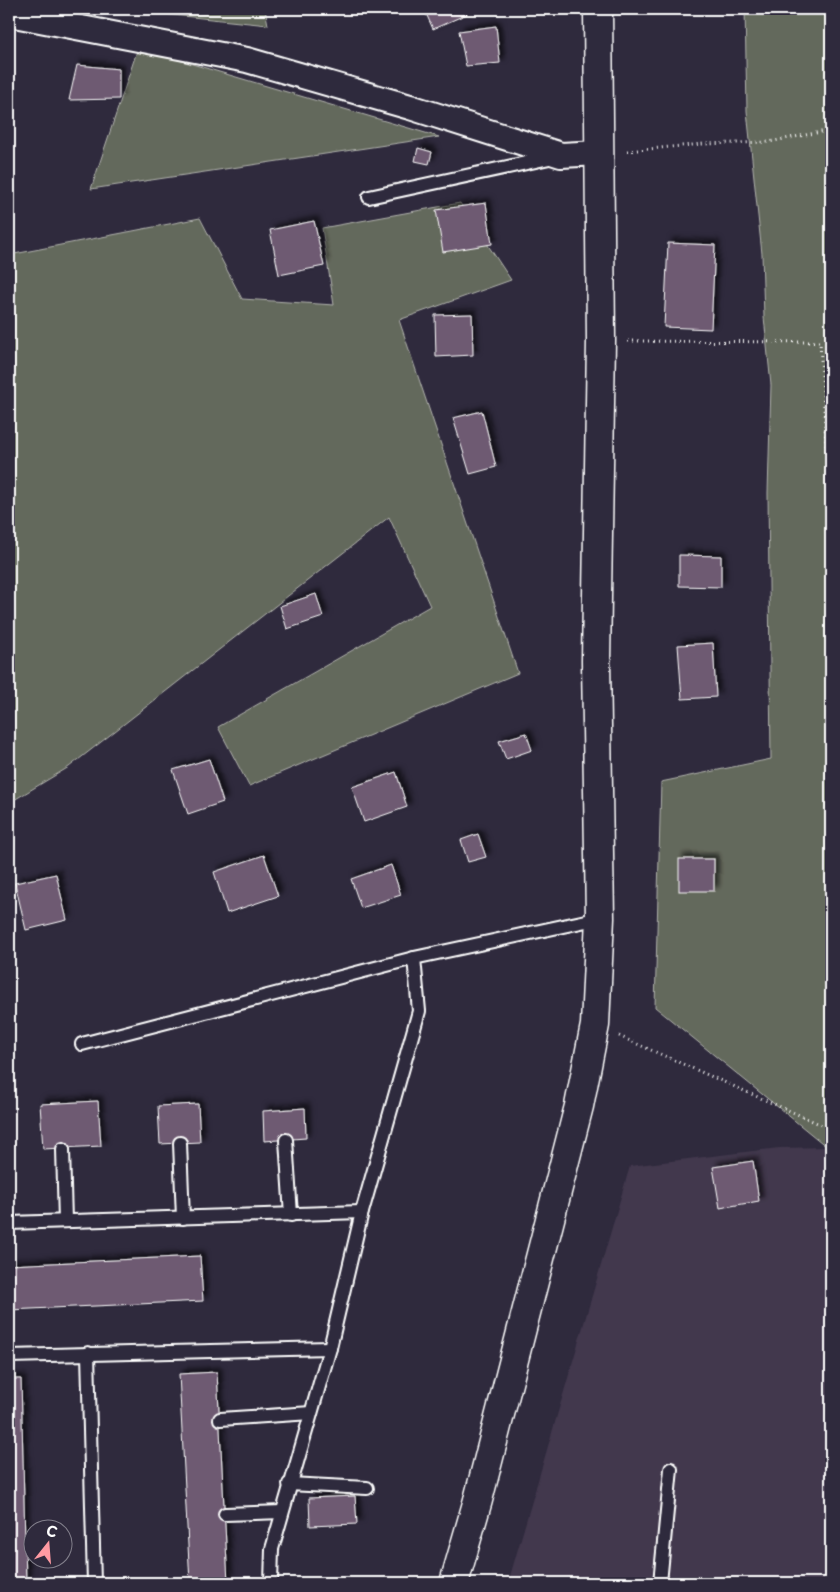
<svg xmlns="http://www.w3.org/2000/svg" width="840" height="1592" viewBox="0 0 840 1592" font-family="'Playpen Sans',sans-serif">
	<defs>
		<filter id="shadow"><feDropShadow dx="4.5" dy="-4.5" stdDeviation="2.5" flood-color="#0009"/></filter>
	</defs>
	<rect width="100%" height="100%" fill="#2f2a3d"/>
	<filter id="ink" filterUnits="userSpaceOnUse"><feTurbulence type="fractalNoise" baseFrequency=".02" numOctaves="2"/><feDisplacementMap in="SourceGraphic" scale="10" xChannelSelector="R" yChannelSelector="G"/><feConvolveMatrix kernelMatrix="1 2 1 2 8 2 1 2 1" color-interpolation-filters="sRGB"/></filter>
	<g filter="url(#ink)">
		<polygon fill="#42384d" points="827,1147 831,1209 831,1583 508,1583 630,1166 779,1148"/>
		<g fill="#64695c" stroke="#b2b4ae">
			<polygon points="155,9 265,9 268,25 154,13"/>
			<polygon points="745,9 831,9 831,1214 827,1147 655,1007 661,782 771,759 768,493 771,385 764,317 762,254 747,111"/>
			<polygon points="138,48 439,137 91,189"/>
			<polygon points="460,203 511,280 399,320 518,673 249,786 218,727 430,606 389,517 69,767 9,803 9,255 200,218 242,299 334,305 322,228"/>
		</g>
		<g fill="#6e5a72" stroke="#fff" filter="url(#shadow)">
			<polygon points="424,9 464,9 467,14 433,29"/>
			<polygon points="496,26 500,63 466,66 459,31"/>
			<polygon points="77,65 119,69 119,99 69,100"/>
			<polygon points="418,148 432,152 429,164 415,161"/>
			<polygon points="486,203 492,244 443,252 436,210"/>
			<polygon points="314,221 324,266 279,275 270,230"/>
			<polygon points="668,243 715,245 711,329 664,327"/>
			<polygon points="472,314 473,355 436,357 435,315"/>
			<polygon points="482,411 496,467 470,474 453,418"/>
			<polygon points="679,555 721,556 721,587 679,586"/>
			<polygon points="316,594 323,617 287,629 280,606"/>
			<polygon points="713,643 716,697 682,699 678,645"/>
			<polygon points="526,733 532,750 506,759 499,741"/>
			<polygon points="209,759 223,802 188,814 173,770"/>
			<polygon points="396,772 407,807 364,822 352,787"/>
			<polygon points="478,834 486,857 468,862 461,840"/>
			<polygon points="264,855 278,896 227,913 214,872"/>
			<rect x="679" y="859" width="35" height="32"/>
			<polygon points="391,865 401,895 361,908 351,879"/>
			<polygon points="56,874 67,920 26,930 15,883"/>
			<polygon points="98,1101 101,1146 43,1149 40,1104"/>
			<polygon points="198,1104 200,1142 160,1144 158,1106"/>
			<polygon points="305,1108 306,1138 264,1141 263,1111"/>
			<polygon points="753,1161 759,1201 720,1208 713,1167"/>
			<polygon points="200,1256 203,1301 9,1310 9,1265"/>
			<polygon points="217,1372 228,1583 190,1583 179,1374"/>
			<polygon points="9,1379 21,1379 26,1583 9,1583"/>
			<polygon points="355,1496 357,1524 310,1526 309,1498"/>
		</g>
		<g fill="none" stroke-linecap="round" stroke-linejoin="round">
			<defs>
				<g id="lane">
					<polyline points="369,197 554,157"/>
					<polyline points="82,1044 414,958"/>
					<polyline points="286,1140 291,1215"/>
					<polyline points="180,1143 183,1218"/>
					<polyline points="63,1149 65,1221"/>
					<polyline points="9,1223 362,1212"/>
					<polyline points="88,1353 94,1583"/>
					<polyline points="9,1356 330,1348"/>
					<polyline points="220,1419 311,1413"/>
					<polyline points="289,1484 367,1488"/>
					<polyline points="225,1514 282,1512"/>
					<polyline points="271,1583 272,1549 330,1348 362,1212 419,1011 414,958 600,918"/>
					<polyline points="660,1583 671,1469"/>
				</g>
				<polyline id="street" points="9,14 247,60 410,107 561,155 599,153"/>
				<polyline id="secondary" points="454,1583 478,1500 579,1106 595,1025 600,918 596,661 601,340 598,9"/>
			</defs>
			<use href="#lane" stroke="#fff" stroke-width="16"/>
			<use href="#street" stroke="#fff" stroke-width="28"/>
			<use href="#secondary" stroke="#fff" stroke-width="31"/>
			<g stroke="#fff" stroke-width="3" stroke-dasharray="1 4" stroke-linecap="butt">
				<polyline points="627,151 703,144 769,142 831,130"/>
				<polyline points="628,341 820,342 831,525"/>
				<polyline points="619,1036 831,1129"/>
			</g>
			<use href="#lane" stroke="#2f2a3d" stroke-width="12"/>
			<use href="#street" stroke="#2f2a3d" stroke-width="24"/>
			<use href="#secondary" stroke="#2f2a3d" stroke-width="28"/>
		</g>
	</g>
	<rect width="840" height="1592" fill="none" stroke="#2f2a3d" stroke-width="30"/>
	<rect x="15" y="15" width="810" height="1562" fill="none" stroke="#fff" stroke-width="2" filter="url(#ink)"/>
	<g transform="translate(48 1544) rotate(17)"><circle r="24" fill="#2f2a3d" stroke="#827f8b"/>
	<path d="M0-4L9 19L0 12L-9 19Z" fill="#ff9aa2"/>
	<text y="-8" font-size="14" font-weight="bold" text-anchor="middle" fill="#ffffff">С</text>
	</g>
</svg>
